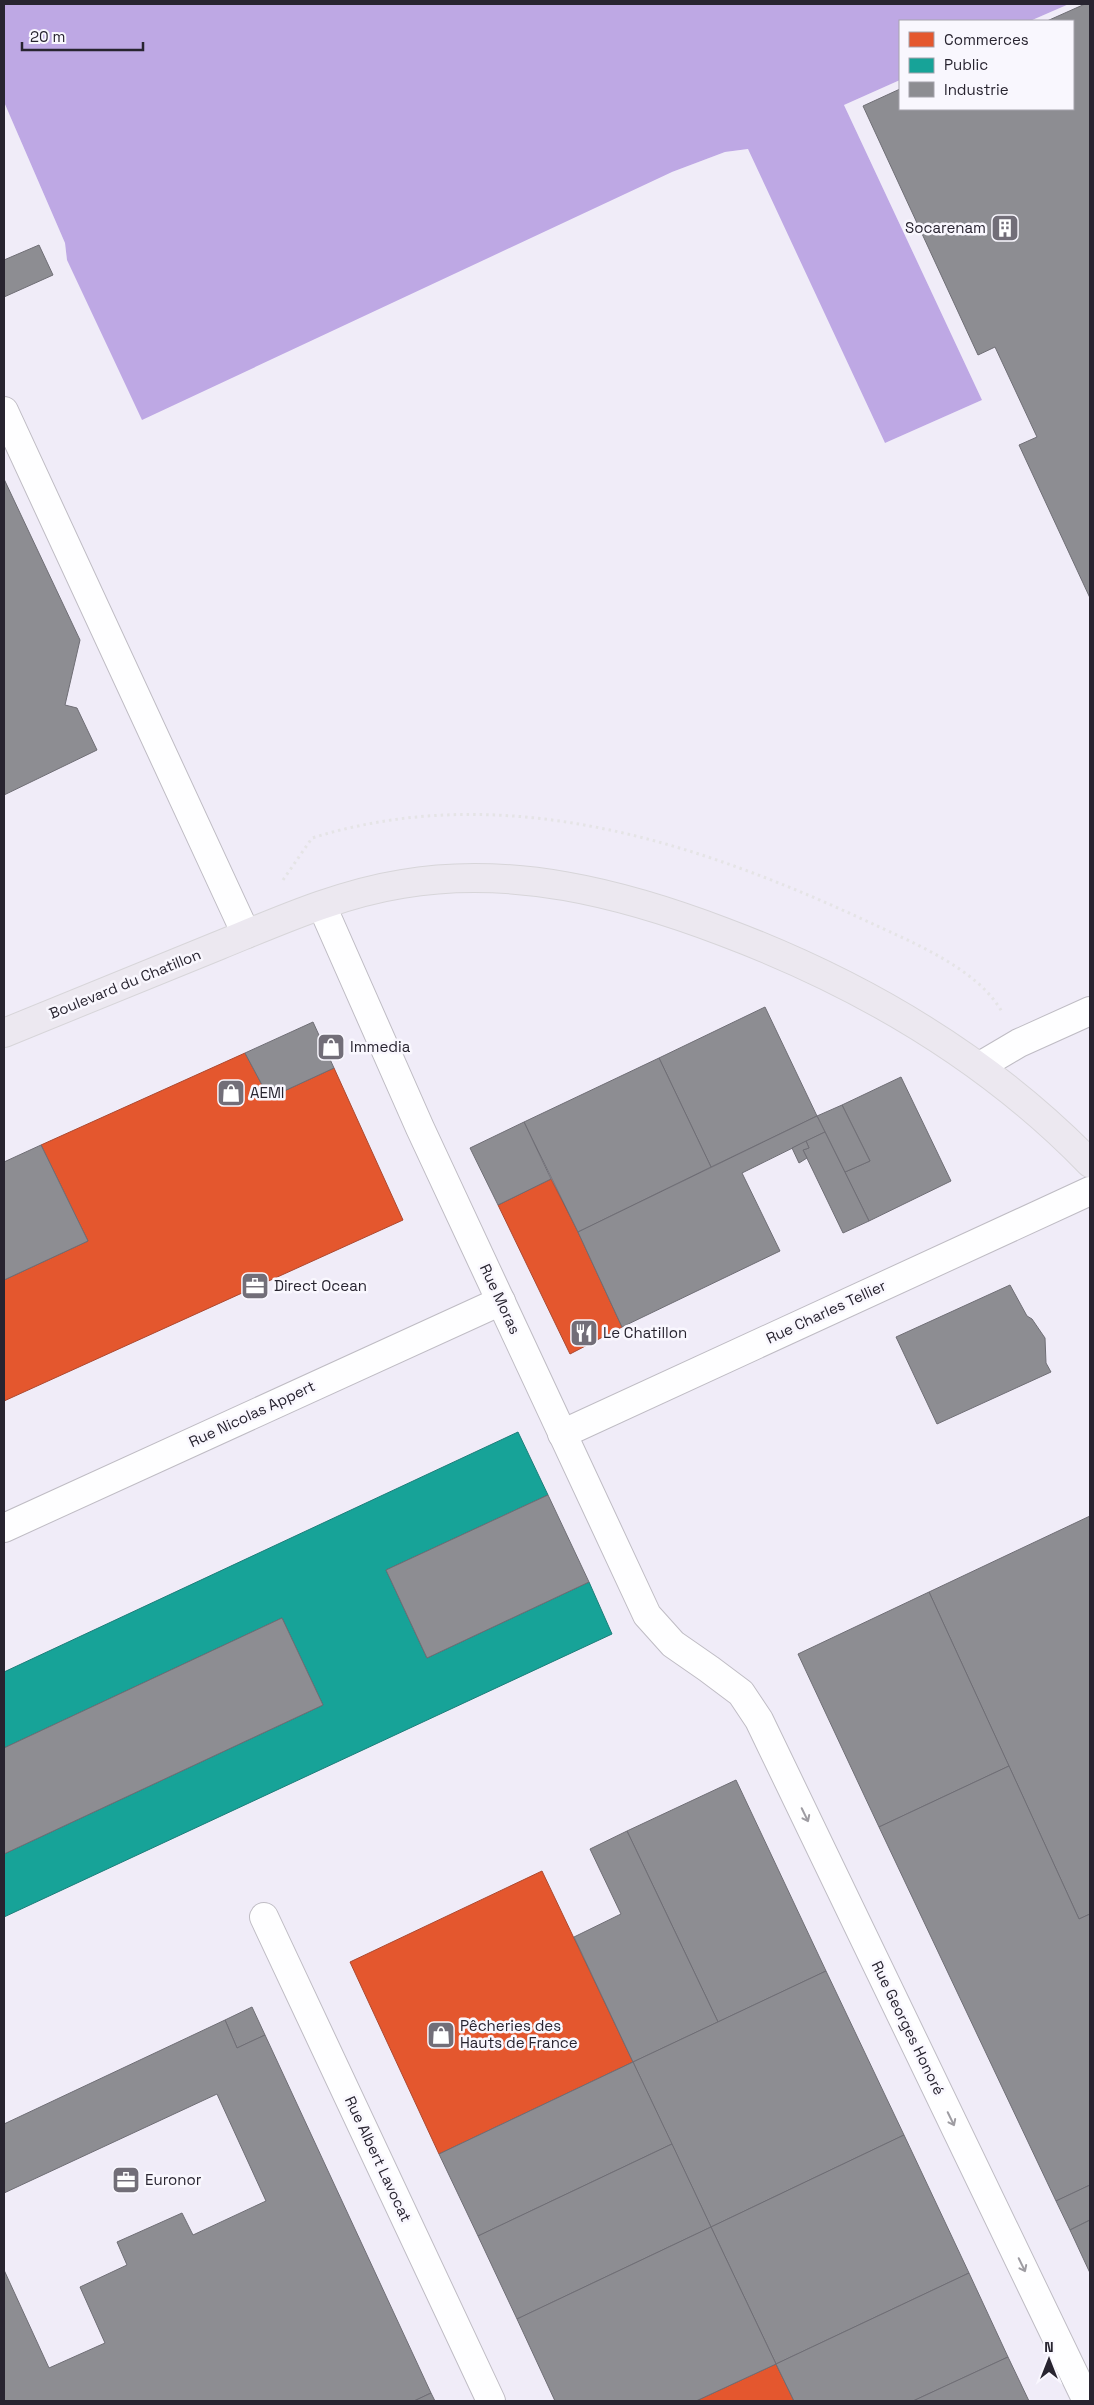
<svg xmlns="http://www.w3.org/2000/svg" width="1094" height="2405" viewBox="0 0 1094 2405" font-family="'Space Grotesk',sans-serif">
	<rect width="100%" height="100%" fill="#faf8fd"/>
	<polygon fill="#f0ecf8" points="1069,4 1090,4 1090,2401 4,2401 4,102 65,243 67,260 672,172 725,152 749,149 885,443 982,400 844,105 900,80 900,109 1073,109 1073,21 1030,21"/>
	<polygon fill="#bea8e4" points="4,4 1069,4 1030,21 900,21 900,80 844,105 982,400 885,443 748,149 725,152 672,172 142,420 67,260 65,243 4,102"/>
	<g fill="#e4572e" stroke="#ac482f">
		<polygon points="245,1053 269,1098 334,1068 403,1220 4,1401 4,1280 88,1241 41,1145"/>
		<polygon points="551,1179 578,1232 622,1327 570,1354 498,1205"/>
		<polygon points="542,1871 633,2062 439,2154 350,1962"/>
		<polygon points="776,2364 794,2401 696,2401"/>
	</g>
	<polygon fill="#17a398" stroke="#1c7d79" points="518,1432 548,1495 386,1570 427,1658 589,1582 612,1634 4,1917 4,1854 323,1705 282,1618 4,1748 4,1672"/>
	<g fill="#8d8d92" stroke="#6f6e75">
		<polygon points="1085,4 1090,4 1090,598 1019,445 1037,437 995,347 978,355 863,106 900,89 900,109 1073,109 1073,21 1047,21"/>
		<polygon points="39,245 53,275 4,297 4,260"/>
		<polygon points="4,479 80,640 65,705 77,708 97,750 4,795"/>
		<polygon points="765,1007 817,1116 711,1167 659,1058"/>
		<polygon points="313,1022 334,1068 269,1098 245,1053"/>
		<polygon points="659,1058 711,1167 578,1232 524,1122"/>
		<polygon points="901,1077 951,1181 869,1221 845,1172 870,1161 842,1105"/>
		<polygon points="842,1105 870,1161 845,1172 817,1116"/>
		<polygon points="817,1116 825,1132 742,1173 780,1251 622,1327 578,1232"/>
		<polygon points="524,1122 551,1179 498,1205 470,1148"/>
		<polygon points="825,1132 869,1221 843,1233 803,1150 809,1148 806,1141"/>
		<polygon points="806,1141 809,1148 803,1150 807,1158 799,1163 792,1148"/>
		<polygon points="41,1145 88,1241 4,1280 4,1162"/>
		<polygon points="1010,1285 1027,1316 1032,1319 1045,1338 1046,1363 1051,1372 937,1424 896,1337"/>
		<polygon points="548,1495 589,1582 427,1658 386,1570"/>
		<polygon points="1090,1516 1090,1914 1079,1919 929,1592"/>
		<polygon points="929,1592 1009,1766 879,1827 798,1654"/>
		<polygon points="282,1618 323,1705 4,1854 4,1748"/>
		<polygon points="1009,1766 1079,1919 1090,1914 1090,2185 1056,2201 879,1827"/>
		<polygon points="736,1780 826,1971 718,2022 627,1831"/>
		<polygon points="627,1831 718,2022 633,2062 574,1937 621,1914 590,1849"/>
		<polygon points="826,1971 904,2135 711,2227 633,2062"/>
		<polygon points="252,2007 265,2035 237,2048 225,2020"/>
		<polygon points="225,2020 237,2048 265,2035 431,2393 414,2401 4,2401 4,2270 49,2368 105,2343 80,2287 127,2265 117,2242 182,2213 193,2235 266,2201 217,2094 4,2193 4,2124"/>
		<polygon points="633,2062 672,2144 478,2236 439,2154"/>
		<polygon points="904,2135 969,2273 776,2364 711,2227"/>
		<polygon points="672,2144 711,2227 517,2319 478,2236"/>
		<polygon points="1090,2185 1090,2220 1070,2230 1056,2201"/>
		<polygon points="1090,2220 1090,2273 1070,2230"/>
		<polygon points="711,2227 776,2364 696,2401 555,2401 517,2319"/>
		<polygon points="969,2273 1008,2357 913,2401 794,2401 776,2364"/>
		<polygon points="1008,2357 1029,2401 913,2401"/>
		<polygon points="431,2393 435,2401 414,2401"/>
	</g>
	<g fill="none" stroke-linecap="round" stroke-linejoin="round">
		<defs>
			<g id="minor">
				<polyline points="4,411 246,934"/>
				<polyline points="322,906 420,1128 647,1615 673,1644 709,1669 741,1693 759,1720 1087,2401"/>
				<polyline points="980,1066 1019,1043 1090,1011"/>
				<polyline points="562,1434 1090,1191"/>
				<polyline points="4,1528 501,1301"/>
				<polyline points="264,1917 491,2401"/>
			</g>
			<path id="major" d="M 4,1033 C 76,1003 148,974 220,945 C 279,921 339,894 402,884 C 511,865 622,893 724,932 C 862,984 987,1057 1090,1163"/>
		</defs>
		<use href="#minor" stroke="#bfbcc4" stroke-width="30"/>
		<use href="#major" stroke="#d7d5d9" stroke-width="30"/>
		<path stroke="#e5e4e6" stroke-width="3" stroke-dasharray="2.5 4" stroke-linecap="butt" d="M 283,880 L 312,838 C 505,778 697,842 873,924 C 914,943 979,970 1002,1012"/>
		<use href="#minor" stroke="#fefeff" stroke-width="28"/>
		<use href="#major" stroke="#ece8f0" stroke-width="28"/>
	</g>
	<defs><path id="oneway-shaft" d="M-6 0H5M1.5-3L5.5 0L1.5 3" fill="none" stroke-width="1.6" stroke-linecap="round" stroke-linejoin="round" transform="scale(1.25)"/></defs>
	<g stroke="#9e9ca2">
		<use href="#oneway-shaft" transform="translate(805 1815) rotate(64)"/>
		<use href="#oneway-shaft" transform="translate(951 2119) rotate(64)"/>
		<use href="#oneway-shaft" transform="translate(1022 2265) rotate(64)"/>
	</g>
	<defs>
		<symbol id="building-square" viewBox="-11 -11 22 22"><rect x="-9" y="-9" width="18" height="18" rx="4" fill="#726e78" stroke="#f9f7fe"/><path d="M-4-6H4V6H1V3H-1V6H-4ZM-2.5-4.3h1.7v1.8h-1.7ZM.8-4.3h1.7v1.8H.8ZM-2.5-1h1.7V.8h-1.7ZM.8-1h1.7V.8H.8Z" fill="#fff"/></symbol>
		<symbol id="shop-square" viewBox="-11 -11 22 22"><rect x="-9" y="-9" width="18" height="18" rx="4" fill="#726e78" stroke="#f9f7fe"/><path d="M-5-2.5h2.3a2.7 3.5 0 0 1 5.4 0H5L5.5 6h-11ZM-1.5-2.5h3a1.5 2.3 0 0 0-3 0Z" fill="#fff"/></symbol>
		<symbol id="office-square" viewBox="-11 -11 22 22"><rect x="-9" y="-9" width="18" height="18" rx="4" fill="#726e78" stroke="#f9f7fe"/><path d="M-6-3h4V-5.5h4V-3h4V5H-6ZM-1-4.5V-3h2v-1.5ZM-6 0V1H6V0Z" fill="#fff"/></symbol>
		<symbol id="restaurant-square" viewBox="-11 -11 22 22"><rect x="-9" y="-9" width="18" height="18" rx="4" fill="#726e78" stroke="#f9f7fe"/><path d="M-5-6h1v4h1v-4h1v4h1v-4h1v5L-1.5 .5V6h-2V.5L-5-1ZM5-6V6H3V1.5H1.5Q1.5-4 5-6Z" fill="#fff"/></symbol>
	</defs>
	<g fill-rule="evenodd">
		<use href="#building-square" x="989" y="212" width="32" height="32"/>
		<use href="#shop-square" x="315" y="1031" width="32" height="32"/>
		<use href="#shop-square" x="215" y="1077" width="32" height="32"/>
		<use href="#office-square" x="239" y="1270" width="32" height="32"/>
		<use href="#restaurant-square" x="568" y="1317" width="32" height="32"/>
		<use href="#shop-square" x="425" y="2019" width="32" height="32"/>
		<use href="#office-square" x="110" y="2164" width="32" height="32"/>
	</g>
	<g text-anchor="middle" stroke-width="5" stroke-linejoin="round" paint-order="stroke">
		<g font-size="15" fill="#282430" stroke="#f9f7fe" text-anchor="start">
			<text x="986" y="233" text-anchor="end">Socarenam</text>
			<text x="350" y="1052">Immedia</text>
			<text x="250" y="1098">AEMI</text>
			<text x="274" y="1291">Direct Ocean</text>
			<text x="603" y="1338">Le Chatillon</text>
			<text x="460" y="2031">Pêcheries des<tspan x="460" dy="17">Hauts de France</tspan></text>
			<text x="145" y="2185">Euronor</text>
		</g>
		<g font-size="15" fill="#282430" stroke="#f9f7fe">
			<text transform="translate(125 984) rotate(-22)" y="5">Boulevard du Chatillon</text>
			<text transform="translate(500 1299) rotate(65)" y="5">Rue Moras</text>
			<text transform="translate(826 1312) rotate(-25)" y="5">Rue Charles Tellier</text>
			<text transform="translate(252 1414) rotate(-25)" y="5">Rue Nicolas Appert</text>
			<text transform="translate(908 2028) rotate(64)" y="5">Rue Georges Honoré</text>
			<text transform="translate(378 2159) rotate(65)" y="5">Rue Albert Lavocat</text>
		</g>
	</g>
	<rect width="1094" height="2405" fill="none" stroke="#282430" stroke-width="10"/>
	<rect x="899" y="20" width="175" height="90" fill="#f9f7fe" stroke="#a5a3ac"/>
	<rect x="909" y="32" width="25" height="15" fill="#e4572e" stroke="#a5a3ac"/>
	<text x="944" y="45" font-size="15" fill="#282430">Commerces</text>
	<rect x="909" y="58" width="25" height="15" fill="#17a398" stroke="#a5a3ac"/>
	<text x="944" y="70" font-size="15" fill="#282430">Public</text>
	<rect x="909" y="82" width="25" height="15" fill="#8d8d92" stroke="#a5a3ac"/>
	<text x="944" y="95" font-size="15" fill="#282430">Industrie</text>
	<g transform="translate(1049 2360)" stroke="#f9f7fe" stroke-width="4" paint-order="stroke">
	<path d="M0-4L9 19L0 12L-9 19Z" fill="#282430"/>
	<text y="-8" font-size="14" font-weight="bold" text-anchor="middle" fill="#282430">N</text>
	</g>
	<path d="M22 42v8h121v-8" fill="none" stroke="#282430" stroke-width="2.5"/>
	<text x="30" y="42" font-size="15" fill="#282430" stroke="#f9f7fe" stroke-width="4" paint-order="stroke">20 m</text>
</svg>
